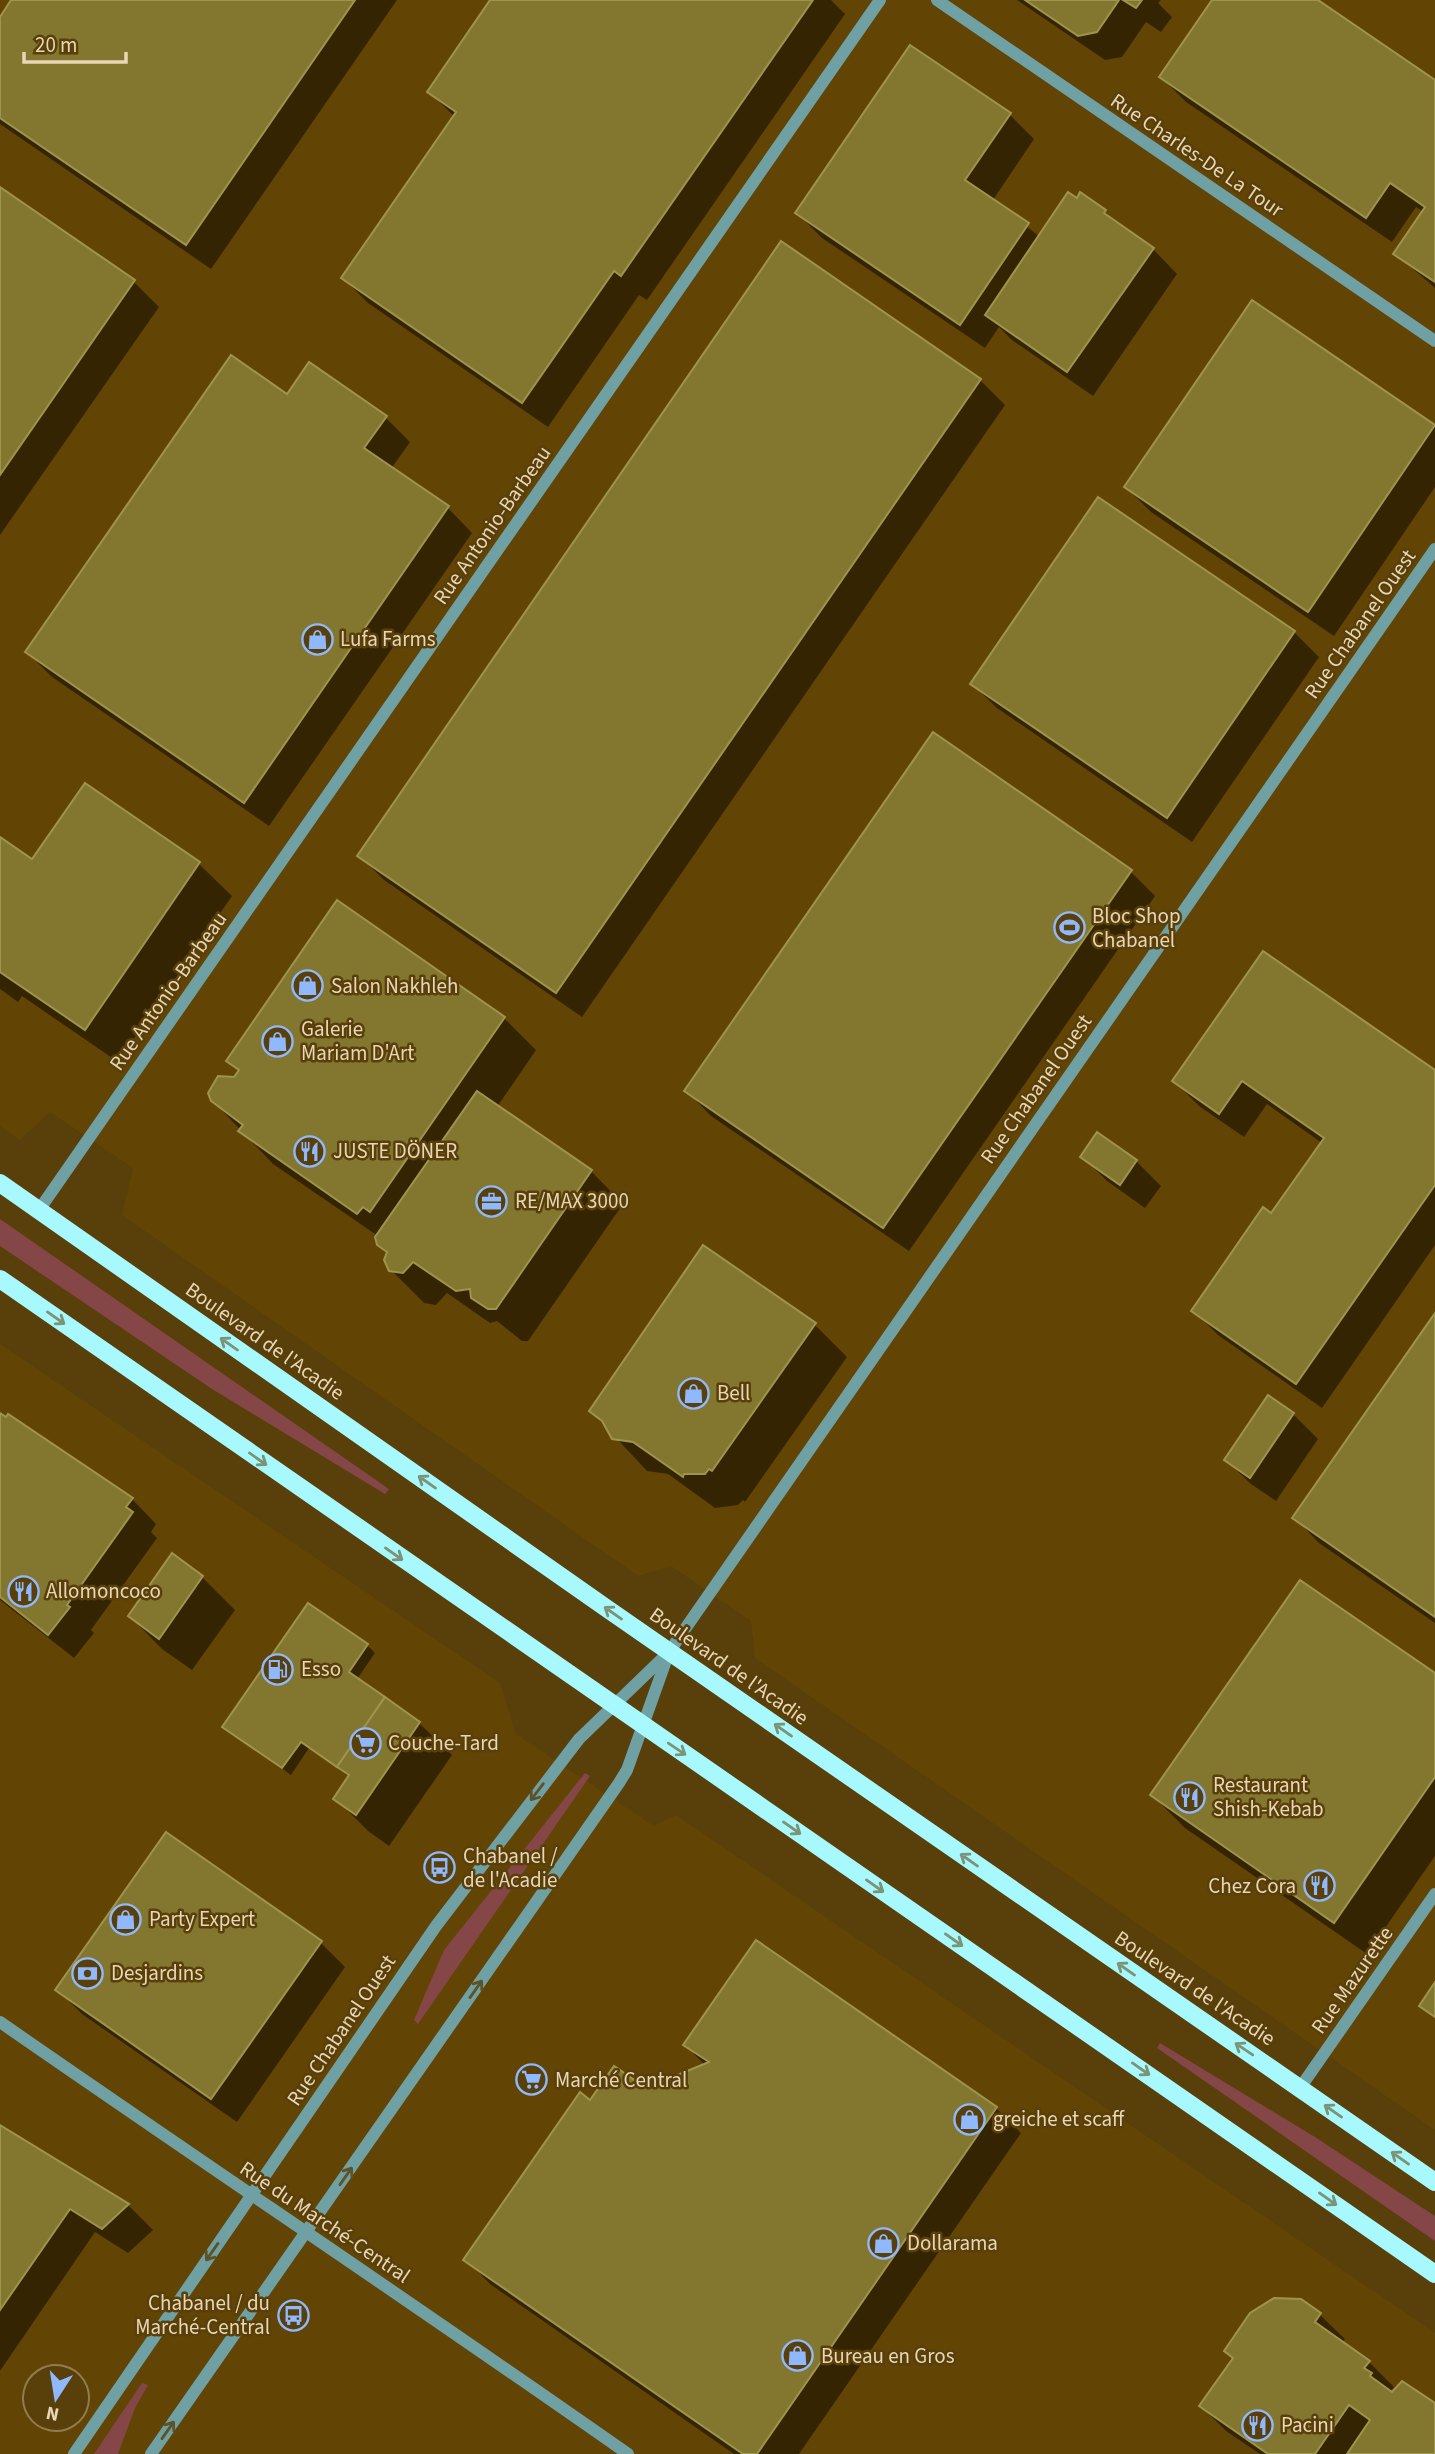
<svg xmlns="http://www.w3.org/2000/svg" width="1435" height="2454" viewBox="0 0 1435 2454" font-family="'Source Sans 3',sans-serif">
	<rect width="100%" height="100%" fill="#593f09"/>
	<g fill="#624505" fill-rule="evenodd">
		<polygon points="0,0 1435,0 1435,2130 755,1658 751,1621 671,1566 638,1576 122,1215 133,1168 50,1112 20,1140 0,1126"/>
		<path d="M 0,1344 L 500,1683 L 516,1734 L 654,1826 L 676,1815 L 1435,2333 L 1435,2454 L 0,2454 ZM 35,2377 L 77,2377 L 77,2419 L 35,2419 Z"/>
	</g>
	<g fill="#844646">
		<polygon points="0,1219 389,1489 385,1494 212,1389 0,1246"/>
		<polygon points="585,1773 590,1776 418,2024 414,2020 444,1950"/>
		<polygon points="1160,2043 1315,2137 1435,2216 1435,2241 1157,2048"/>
		<polygon points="142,2383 148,2385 135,2408 118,2454 94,2454"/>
	</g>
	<g fill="#0007">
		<polygon points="14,0 397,0 211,269 0,124 0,20"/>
		<polygon points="492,0 831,0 845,14 647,300 639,295 548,427 368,303 343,278 455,117 429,92"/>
		<polygon points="1017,0 1161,0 1158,3 1172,17 1161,32 1146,22 1122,57 1105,60"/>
		<polygon points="1214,0 1315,0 1435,83 1435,288 1396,254 1424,212 1416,207 1392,242 1186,102 1161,77"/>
		<polygon points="1010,115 1034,139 993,200 1040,237 1081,194 1153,249 1177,274 1093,396 1012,340 999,327 985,348 822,238 797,213"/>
		<polygon points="0,189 134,282 159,307 0,535"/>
		<polygon points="1252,303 1435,427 1435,487 1334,636 1151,512 1126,487"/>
		<polygon points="980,380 1005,405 582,1017 384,880 359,855"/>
		<polygon points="287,397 385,417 410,442 391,469 448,508 472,533 269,826 52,677 27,652"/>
		<polygon points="1294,632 1319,657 1192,842 997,708 972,684"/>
		<polygon points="85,786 199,864 232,896 118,1062 22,996 18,1002 0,989 0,839 33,862"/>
		<polygon points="1130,871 1155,896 909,1251 711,1116 687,1091"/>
		<polygon points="504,1018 536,1050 497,1107 591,1171 623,1204 528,1341 522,1341 497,1321 490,1323 447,1293 436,1305 424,1303 391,1270 388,1253 378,1236 273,1164 213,1101 212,1087 219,1078 235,1079 240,1072 229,1061"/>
		<polygon points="1435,1072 1435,1245 1322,1408 1218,1335 1193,1310 1272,1215 1322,1143 1267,1104 1244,1137 1199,1106 1174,1081"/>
		<polygon points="1082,1156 1136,1161 1161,1186 1145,1208 1107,1181"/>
		<polygon points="1435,1316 1435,1623 1319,1543 1295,1518"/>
		<polygon points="815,1325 847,1357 745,1502 743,1500 738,1505 715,1508 668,1474 647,1471 591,1411"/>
		<polygon points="1269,1398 1293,1414 1318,1439 1276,1501 1251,1484 1226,1460"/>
		<polygon points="0,1415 132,1499 156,1524 151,1532 157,1538 91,1630 94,1633 74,1658 0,1600"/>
		<polygon points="172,1556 202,1577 235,1610 192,1670 162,1649 130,1616"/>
		<polygon points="367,1645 375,1653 357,1679 419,1723 452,1755 389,1846 368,1831 335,1798 350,1777 347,1775 309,1748 291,1775 225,1727"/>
		<polygon points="1435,1675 1435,1856 1367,1954 1185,1828 1152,1795"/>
		<polygon points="321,1943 345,1967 237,2122 82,2014 57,1989"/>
		<polygon points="685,2045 996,2108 1021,2133 799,2454 734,2454 490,2284 466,2259 591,2102 646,2090 706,2066"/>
		<polygon points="0,2127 128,2205 153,2230 128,2253 95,2232 0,2371"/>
		<polygon points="1300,2301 1320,2315 1345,2339 1342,2343 1369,2362 1394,2387 1387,2395 1435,2406 1435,2454 1260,2454 1226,2431 1201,2406"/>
	</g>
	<g fill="#837730" stroke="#9f944d" stroke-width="2">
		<polygon points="11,0 355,0 186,245 0,118 0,17"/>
		<polygon points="490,0 813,0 621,276 614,271 522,403 341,278 456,112 427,92"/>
		<polygon points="1025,0 1119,0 1097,32 1078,36"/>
		<polygon points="1123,0 1142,0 1136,8"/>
		<polygon points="1212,0 1318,0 1435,80 1435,282 1393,254 1425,207 1390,183 1366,218 1159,77"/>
		<polygon points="910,45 1011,113 965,180 1029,223 960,325 795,213"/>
		<polygon points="0,187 135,280 0,475"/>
		<polygon points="1068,192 1077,198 1080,192 1106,210 1104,213 1154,248 1067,372 985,315"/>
		<polygon points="781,241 981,379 556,993 357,856"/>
		<polygon points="1252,300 1435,425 1308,612 1124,487"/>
		<polygon points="231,355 287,394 309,362 387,416 364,448 449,506 244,803 25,652"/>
		<polygon points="1098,497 1295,631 1167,818 970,684"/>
		<polygon points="933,732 1132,870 883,1228 684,1091"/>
		<polygon points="85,783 200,862 85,1030 0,972 0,837 32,859"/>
		<polygon points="337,900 505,1017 370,1212 363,1207 357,1214 238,1131 243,1125 211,1101 208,1093 218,1076 234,1077 239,1070 226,1061"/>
		<polygon points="1263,951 1435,1070 1435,1185 1296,1384 1191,1311 1263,1207 1271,1213 1324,1138 1242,1081 1219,1114 1172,1081"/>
		<polygon points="477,1091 592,1170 496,1309 488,1309 471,1298 470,1289 456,1291 413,1262 403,1273 389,1271 384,1260 387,1252 377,1245 375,1237"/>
		<polygon points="1097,1132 1137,1160 1120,1185 1080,1157"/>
		<polygon points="703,1245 816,1323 712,1471 709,1469 705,1474 684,1474 683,1477 633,1442 612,1439 602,1421 589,1411"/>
		<polygon points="1435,1313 1435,1617 1292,1518"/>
		<polygon points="1268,1395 1294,1413 1250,1478 1224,1460"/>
		<polygon points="0,1413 6,1417 8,1414 133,1498 126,1507 133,1512 67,1605 70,1607 48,1635 0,1597"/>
		<polygon points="172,1553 203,1576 159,1639 128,1616"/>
		<polygon points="1300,1580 1435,1673 1435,1777 1334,1923 1150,1795"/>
		<polygon points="308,1603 368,1644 349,1672 385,1697 337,1767 301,1742 282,1768 222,1727"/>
		<polygon points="385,1697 420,1722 356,1815 333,1799 349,1775 337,1767"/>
		<polygon points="166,1832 322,1941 211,2099 55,1990"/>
		<polygon points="756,1940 997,2107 757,2454 743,2454 463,2260 580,2092 590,2100 614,2066 646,2088 709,2062 683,2045"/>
		<polygon points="1435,1982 1435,2017 1419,2006"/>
		<polygon points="0,2125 129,2204 102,2229 70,2209 0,2310"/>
		<polygon points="1274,2298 1301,2299 1321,2313 1315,2322 1370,2361 1364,2368 1372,2373 1370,2376 1392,2392 1402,2381 1435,2403 1435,2454 1347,2454 1370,2420 1349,2405 1315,2454 1268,2454 1199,2406 1233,2358 1224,2351 1250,2313"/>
	</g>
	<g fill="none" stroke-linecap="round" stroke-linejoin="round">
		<g stroke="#6fa1a4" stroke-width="12">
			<polyline points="937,0 1435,341"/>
			<polyline points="39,1210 880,0"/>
			<path d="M 0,2022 C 209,2167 420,2308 628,2454"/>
			<polyline points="1300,2088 1435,1894"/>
			<polyline points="74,2454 436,1926 579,1739 669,1652 1435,549"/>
			<polyline points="151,2454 619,1783 627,1770 668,1655"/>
		</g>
		<g stroke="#a7f9fe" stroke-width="18">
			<polyline points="0,1183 609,1610 1435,2182"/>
			<polyline points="0,1279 1435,2274"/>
		</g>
	</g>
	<defs><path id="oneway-shaft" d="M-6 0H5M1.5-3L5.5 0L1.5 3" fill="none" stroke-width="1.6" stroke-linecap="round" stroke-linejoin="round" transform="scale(1.75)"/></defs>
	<g stroke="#7c9377">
		<use href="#oneway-shaft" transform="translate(56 1318) rotate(35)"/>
		<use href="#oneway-shaft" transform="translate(229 1344) rotate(-145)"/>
		<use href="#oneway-shaft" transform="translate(258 1459) rotate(35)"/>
		<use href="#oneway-shaft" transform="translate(427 1482) rotate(-145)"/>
		<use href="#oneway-shaft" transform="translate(394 1554) rotate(35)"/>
		<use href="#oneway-shaft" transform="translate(613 1613) rotate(-145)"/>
		<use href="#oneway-shaft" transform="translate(783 1730) rotate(-145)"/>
		<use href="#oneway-shaft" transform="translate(677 1749) rotate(34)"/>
		<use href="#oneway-shaft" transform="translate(792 1828) rotate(35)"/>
		<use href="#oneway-shaft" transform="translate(969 1860) rotate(-145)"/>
		<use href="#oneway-shaft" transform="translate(875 1886) rotate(35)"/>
		<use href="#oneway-shaft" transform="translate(954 1940) rotate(35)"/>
		<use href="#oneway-shaft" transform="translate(1126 1969) rotate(-145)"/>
		<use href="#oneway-shaft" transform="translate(1244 2049) rotate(-146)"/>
		<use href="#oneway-shaft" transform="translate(1141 2069) rotate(35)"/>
		<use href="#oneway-shaft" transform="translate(1333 2111) rotate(-145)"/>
		<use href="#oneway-shaft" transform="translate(1400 2158) rotate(-145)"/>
		<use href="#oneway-shaft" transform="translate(1328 2199) rotate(35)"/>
	</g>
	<g stroke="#5d5328">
		<use href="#oneway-shaft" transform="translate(537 1792) rotate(127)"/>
		<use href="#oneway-shaft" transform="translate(476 1989) rotate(-55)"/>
		<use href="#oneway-shaft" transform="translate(346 2176) rotate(-55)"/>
		<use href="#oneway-shaft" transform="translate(212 2252) rotate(125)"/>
		<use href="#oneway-shaft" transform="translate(168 2430) rotate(-55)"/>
	</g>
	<defs>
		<symbol id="shop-ring" viewBox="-11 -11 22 22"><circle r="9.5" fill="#593f09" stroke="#8fb8fd" stroke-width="1.5"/><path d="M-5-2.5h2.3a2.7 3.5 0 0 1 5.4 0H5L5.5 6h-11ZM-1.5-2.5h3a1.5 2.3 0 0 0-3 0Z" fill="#8fb8fd"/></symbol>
		<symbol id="stadium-ring" viewBox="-11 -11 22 22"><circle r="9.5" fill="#593f09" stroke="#8fb8fd" stroke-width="1.5"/><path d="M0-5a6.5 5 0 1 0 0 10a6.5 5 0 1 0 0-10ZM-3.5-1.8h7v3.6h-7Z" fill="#8fb8fd"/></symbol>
		<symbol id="restaurant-ring" viewBox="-11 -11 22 22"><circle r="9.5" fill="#593f09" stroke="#8fb8fd" stroke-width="1.5"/><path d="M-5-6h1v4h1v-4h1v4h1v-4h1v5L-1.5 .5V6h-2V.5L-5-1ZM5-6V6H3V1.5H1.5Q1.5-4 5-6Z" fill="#8fb8fd"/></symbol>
		<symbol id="office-ring" viewBox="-11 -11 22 22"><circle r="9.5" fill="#593f09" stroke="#8fb8fd" stroke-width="1.5"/><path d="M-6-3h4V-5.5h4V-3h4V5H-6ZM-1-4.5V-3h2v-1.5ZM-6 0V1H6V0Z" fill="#8fb8fd"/></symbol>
		<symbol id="fuel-ring" viewBox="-11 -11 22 22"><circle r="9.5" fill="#593f09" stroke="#8fb8fd" stroke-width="1.5"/><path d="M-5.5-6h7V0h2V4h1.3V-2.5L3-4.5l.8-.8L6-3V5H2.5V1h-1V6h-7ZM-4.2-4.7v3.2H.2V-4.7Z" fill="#8fb8fd"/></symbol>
		<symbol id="supermarket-ring" viewBox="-11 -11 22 22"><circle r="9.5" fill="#593f09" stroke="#8fb8fd" stroke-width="1.5"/><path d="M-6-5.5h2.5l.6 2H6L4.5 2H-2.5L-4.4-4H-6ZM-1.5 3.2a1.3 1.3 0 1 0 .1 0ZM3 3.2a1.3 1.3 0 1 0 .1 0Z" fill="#8fb8fd"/></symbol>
		<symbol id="bus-ring" viewBox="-11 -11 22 22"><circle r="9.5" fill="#593f09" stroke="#8fb8fd" stroke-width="1.5"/><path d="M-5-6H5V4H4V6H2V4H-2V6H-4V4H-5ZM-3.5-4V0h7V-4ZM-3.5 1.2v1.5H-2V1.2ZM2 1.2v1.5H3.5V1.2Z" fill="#8fb8fd"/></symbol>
		<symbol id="bank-ring" viewBox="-11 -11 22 22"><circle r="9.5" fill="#593f09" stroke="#8fb8fd" stroke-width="1.5"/><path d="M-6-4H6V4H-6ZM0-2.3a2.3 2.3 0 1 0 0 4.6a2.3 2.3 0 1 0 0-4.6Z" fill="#8fb8fd"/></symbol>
	</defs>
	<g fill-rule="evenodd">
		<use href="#shop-ring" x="300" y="622" width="35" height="35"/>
		<use href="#stadium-ring" x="1052" y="910" width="35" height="35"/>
		<use href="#shop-ring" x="290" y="968" width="35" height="35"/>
		<use href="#shop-ring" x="260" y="1024" width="35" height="35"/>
		<use href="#restaurant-ring" x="292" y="1134" width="35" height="35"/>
		<use href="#office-ring" x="474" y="1184" width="35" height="35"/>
		<use href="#shop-ring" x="676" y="1376" width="35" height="35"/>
		<use href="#restaurant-ring" x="6" y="1574" width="35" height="35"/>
		<use href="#fuel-ring" x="260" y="1652" width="35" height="35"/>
		<use href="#supermarket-ring" x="348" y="1726" width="35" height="35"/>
		<use href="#restaurant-ring" x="1172" y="1780" width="35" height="35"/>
		<use href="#bus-ring" x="422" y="1850" width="35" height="35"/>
		<use href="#restaurant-ring" x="1302" y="1868" width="35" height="35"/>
		<use href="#shop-ring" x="108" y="1902" width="35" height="35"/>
		<use href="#bank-ring" x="70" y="1956" width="35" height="35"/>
		<use href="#supermarket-ring" x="514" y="2062" width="35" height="35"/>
		<use href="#shop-ring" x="952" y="2102" width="35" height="35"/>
		<use href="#shop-ring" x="866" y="2226" width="35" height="35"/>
		<use href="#bus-ring" x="276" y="2298" width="35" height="35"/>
		<use href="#shop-ring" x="780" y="2338" width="35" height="35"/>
		<use href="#restaurant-ring" x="1240" y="2408" width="35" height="35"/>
	</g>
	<g text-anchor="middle" stroke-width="5" stroke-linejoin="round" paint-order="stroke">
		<g font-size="21" fill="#e9d6b6" stroke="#593f09">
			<text transform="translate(1197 155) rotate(34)" y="7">Rue Charles-De La Tour</text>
			<text transform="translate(492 525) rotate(-55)" y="7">Rue Antonio-Barbeau</text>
			<text transform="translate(1360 624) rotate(-55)" y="7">Rue Chabanel Ouest</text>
			<text transform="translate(168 991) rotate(-55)" y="7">Rue Antonio-Barbeau</text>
			<text transform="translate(1036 1089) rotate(-55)" y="7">Rue Chabanel Ouest</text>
			<text transform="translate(265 1341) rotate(35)" y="7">Boulevard de l'Acadie</text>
			<text transform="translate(729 1666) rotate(35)" y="7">Boulevard de l'Acadie</text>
			<text transform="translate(1352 1980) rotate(-55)" y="7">Rue Mazurette</text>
			<text transform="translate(1195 1988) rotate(34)" y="7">Boulevard de l'Acadie</text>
			<text transform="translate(341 2030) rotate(-56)" y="7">Rue Chabanel Ouest</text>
			<text transform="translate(325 2222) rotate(34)" y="7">Rue du Marché-Central</text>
		</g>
		<g font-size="21" fill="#e9d6b6" stroke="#593f09" text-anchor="start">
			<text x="340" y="646">Lufa Farms</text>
			<text x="1092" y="923">Bloc Shop<tspan x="1092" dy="24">Chabanel</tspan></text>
			<text x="331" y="993">Salon Nakhleh</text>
			<text x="301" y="1036">Galerie<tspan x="301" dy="24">Mariam D'Art</tspan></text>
			<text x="333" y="1158">JUSTE DÖNER</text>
			<text x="515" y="1208">RE/MAX 3000</text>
			<text x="717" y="1400">Bell</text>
			<text x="46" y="1598">Allomoncoco</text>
			<text x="301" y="1676">Esso</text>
			<text x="388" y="1750">Couche-Tard</text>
			<text x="1213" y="1792">Restaurant<tspan x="1213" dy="24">Shish-Kebab</tspan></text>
			<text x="463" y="1863">Chabanel /<tspan x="463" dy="24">de l'Acadie</tspan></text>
			<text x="1296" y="1893" text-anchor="end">Chez Cora</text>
			<text x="149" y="1926">Party Expert</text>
			<text x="111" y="1980">Desjardins</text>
			<text x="555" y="2087">Marché Central</text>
			<text x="993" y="2126">greiche et scaff</text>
			<text x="907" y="2250">Dollarama</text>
			<text x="270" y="2310" text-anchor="end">Chabanel / du<tspan x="270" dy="24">Marché-Central</tspan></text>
			<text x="821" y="2363">Bureau en Gros</text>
			<text x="1281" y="2432">Pacini</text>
		</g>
	</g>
	<g transform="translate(56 2398) rotate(192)"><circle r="33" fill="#593f09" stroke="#937b4e" stroke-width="2"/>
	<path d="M0-5L12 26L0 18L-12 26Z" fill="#8fb8fd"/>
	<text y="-10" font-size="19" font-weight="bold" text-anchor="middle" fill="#e9d6b6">N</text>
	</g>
	<path d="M24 52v10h102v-10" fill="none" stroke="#e9d6b6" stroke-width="3.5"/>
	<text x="35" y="52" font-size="21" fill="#e9d6b6" stroke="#593f09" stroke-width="5" paint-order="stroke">20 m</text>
</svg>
